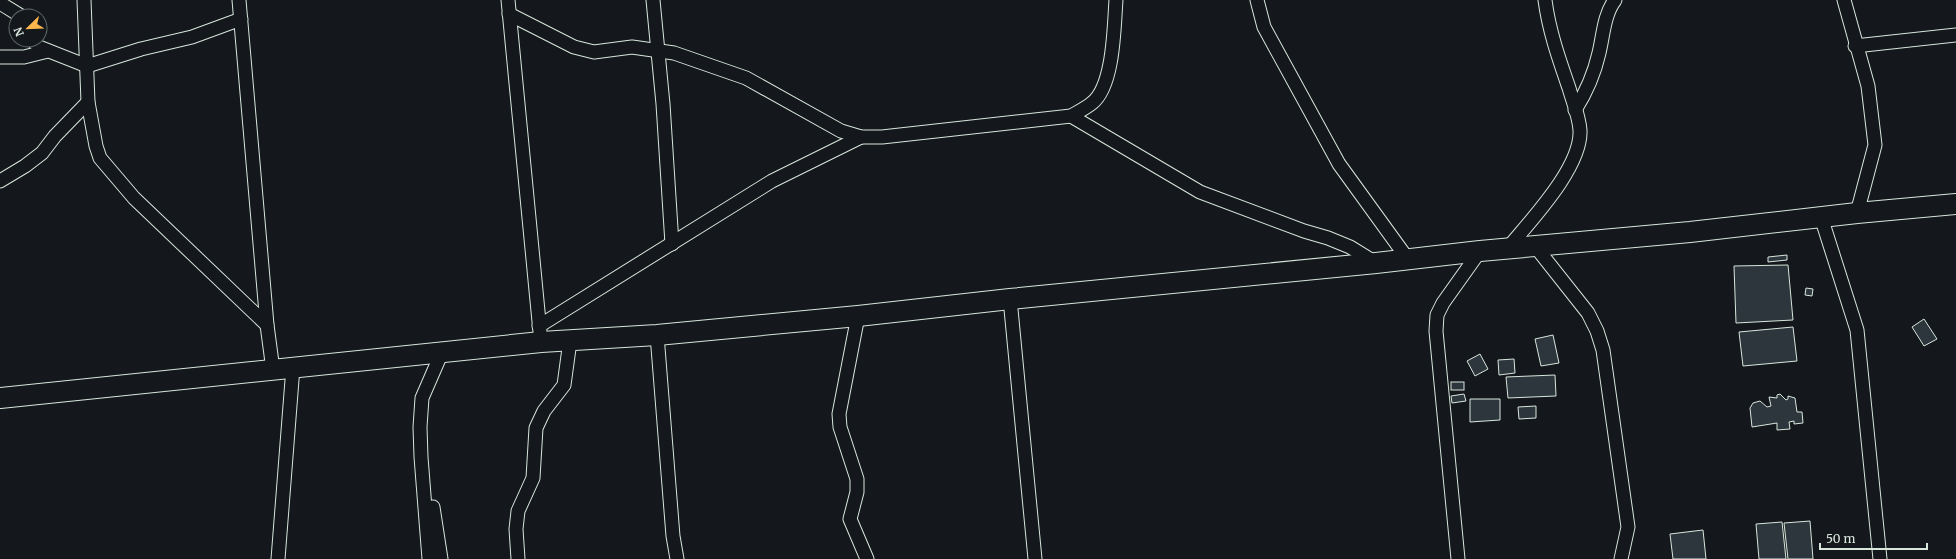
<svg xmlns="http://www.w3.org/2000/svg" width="1956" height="559" viewBox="0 0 1956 559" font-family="Merriweather,serif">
	<rect width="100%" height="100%" fill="#14181c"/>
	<g fill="#2c363c" stroke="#d8e6dc">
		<polygon points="1787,255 1787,260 1768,262 1768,257"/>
		<polygon points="1788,265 1793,320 1736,323 1734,266"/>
		<polygon points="1806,288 1813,289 1812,296 1805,295"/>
		<polygon points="1924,319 1937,339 1924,346 1912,327"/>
		<polygon points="1793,327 1797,361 1743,366 1739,332"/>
		<polygon points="1553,335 1559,363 1541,366 1535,339"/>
		<polygon points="1480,354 1488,369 1475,376 1467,361"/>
		<polygon points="1514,359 1515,373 1499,375 1498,360"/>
		<polygon points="1555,375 1556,396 1508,398 1506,377"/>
		<rect x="1451" y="382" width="13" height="8"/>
		<polygon points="1464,394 1466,401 1452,403 1451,396"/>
		<polygon points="1780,394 1786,400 1788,399 1788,396 1795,398 1797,412 1802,412 1803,423 1794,424 1794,421 1789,422 1790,429 1777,430 1777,423 1752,427 1750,408 1753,403 1760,401 1767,407 1771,406 1769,397 1777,398 1777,395"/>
		<polygon points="1470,399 1500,399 1500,420 1470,422"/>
		<polygon points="1536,406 1536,418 1519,419 1518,407"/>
		<polygon points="1810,521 1813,559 1788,559 1784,523"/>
		<polygon points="1782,522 1786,559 1759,559 1756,524"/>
		<polygon points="1703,530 1706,559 1673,559 1670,534"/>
	</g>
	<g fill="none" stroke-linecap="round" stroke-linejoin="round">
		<defs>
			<g id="street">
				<polyline points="84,0 88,102 96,146 100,158 134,198 267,325"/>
				<polyline points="239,0 267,325 273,370"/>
				<polyline points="508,0 540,332"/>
				<polyline points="653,0 663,104 672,244"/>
				<polyline points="1257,0 1264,27 1339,164 1407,258"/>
				<polyline points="1844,0 1868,86 1875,145 1857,213"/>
				<polyline points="0,3 21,16"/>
				<path d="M 509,14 L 574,47 L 594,52 L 632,47 L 674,53 L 746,78 L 841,131 L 861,137 L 882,137 L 1071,116 C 1078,112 1086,108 1092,103 C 1114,86 1114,26 1116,0"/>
				<polyline points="32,40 39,47 87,66 141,49 192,37 241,19"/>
				<polyline points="1855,46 1956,35"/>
				<polyline points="0,57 24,57 48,51"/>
				<path d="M 1575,110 C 1587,91 1594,75 1599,53 C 1603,37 1604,14 1615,0"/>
				<polyline points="1071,116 1200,192 1304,231 1328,238 1350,247 1376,263"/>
				<polyline points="0,181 25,166 42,153 55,136 88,102"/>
				<polyline points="1821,217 1857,330 1880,559"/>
				<polyline points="1535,246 1588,313 1597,331 1603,350 1628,527 1621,559"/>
				<path d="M 1508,248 C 1531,220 1582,167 1580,130 C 1579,116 1573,102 1569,88 C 1559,59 1549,31 1545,0"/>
				<polyline points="1010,299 1035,559"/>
				<polyline points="858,316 839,414 840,427 857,479 857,492 850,519 867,559"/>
				<polyline points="539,326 772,181 861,137"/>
				<polyline points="657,335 673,536 677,559"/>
				<polyline points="433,507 441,559"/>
				<polyline points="278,559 293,367"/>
				<polyline points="429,559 421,457 420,427 422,398 442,352"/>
				<polyline points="518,559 516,529 518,511 533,478 536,428 544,411 564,385 570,341"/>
				<polyline points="1458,559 1436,331 1437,315 1443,303 1480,251"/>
			</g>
			<polyline id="primary" points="0,398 541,342 657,335 858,316 1010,299 1376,263 1480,251 1690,232 1857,213 1956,204"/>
		</defs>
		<use href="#street" stroke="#d8e6dc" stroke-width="15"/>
		<use href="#primary" stroke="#d8e6dc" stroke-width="22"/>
		<use href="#street" stroke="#14181c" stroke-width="13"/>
		<use href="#primary" stroke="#14181c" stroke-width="20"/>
	</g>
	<g transform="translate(28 28) rotate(247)"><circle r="19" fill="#14181c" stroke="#626a69"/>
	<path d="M0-3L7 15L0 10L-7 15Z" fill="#ffb74d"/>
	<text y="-6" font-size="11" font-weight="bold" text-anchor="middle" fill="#d8e6dc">N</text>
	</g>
	<path d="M1820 543v6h107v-6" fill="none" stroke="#d8e6dc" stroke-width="2"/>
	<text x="1826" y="543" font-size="12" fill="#d8e6dc" stroke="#14181c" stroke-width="3" paint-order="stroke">50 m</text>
</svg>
